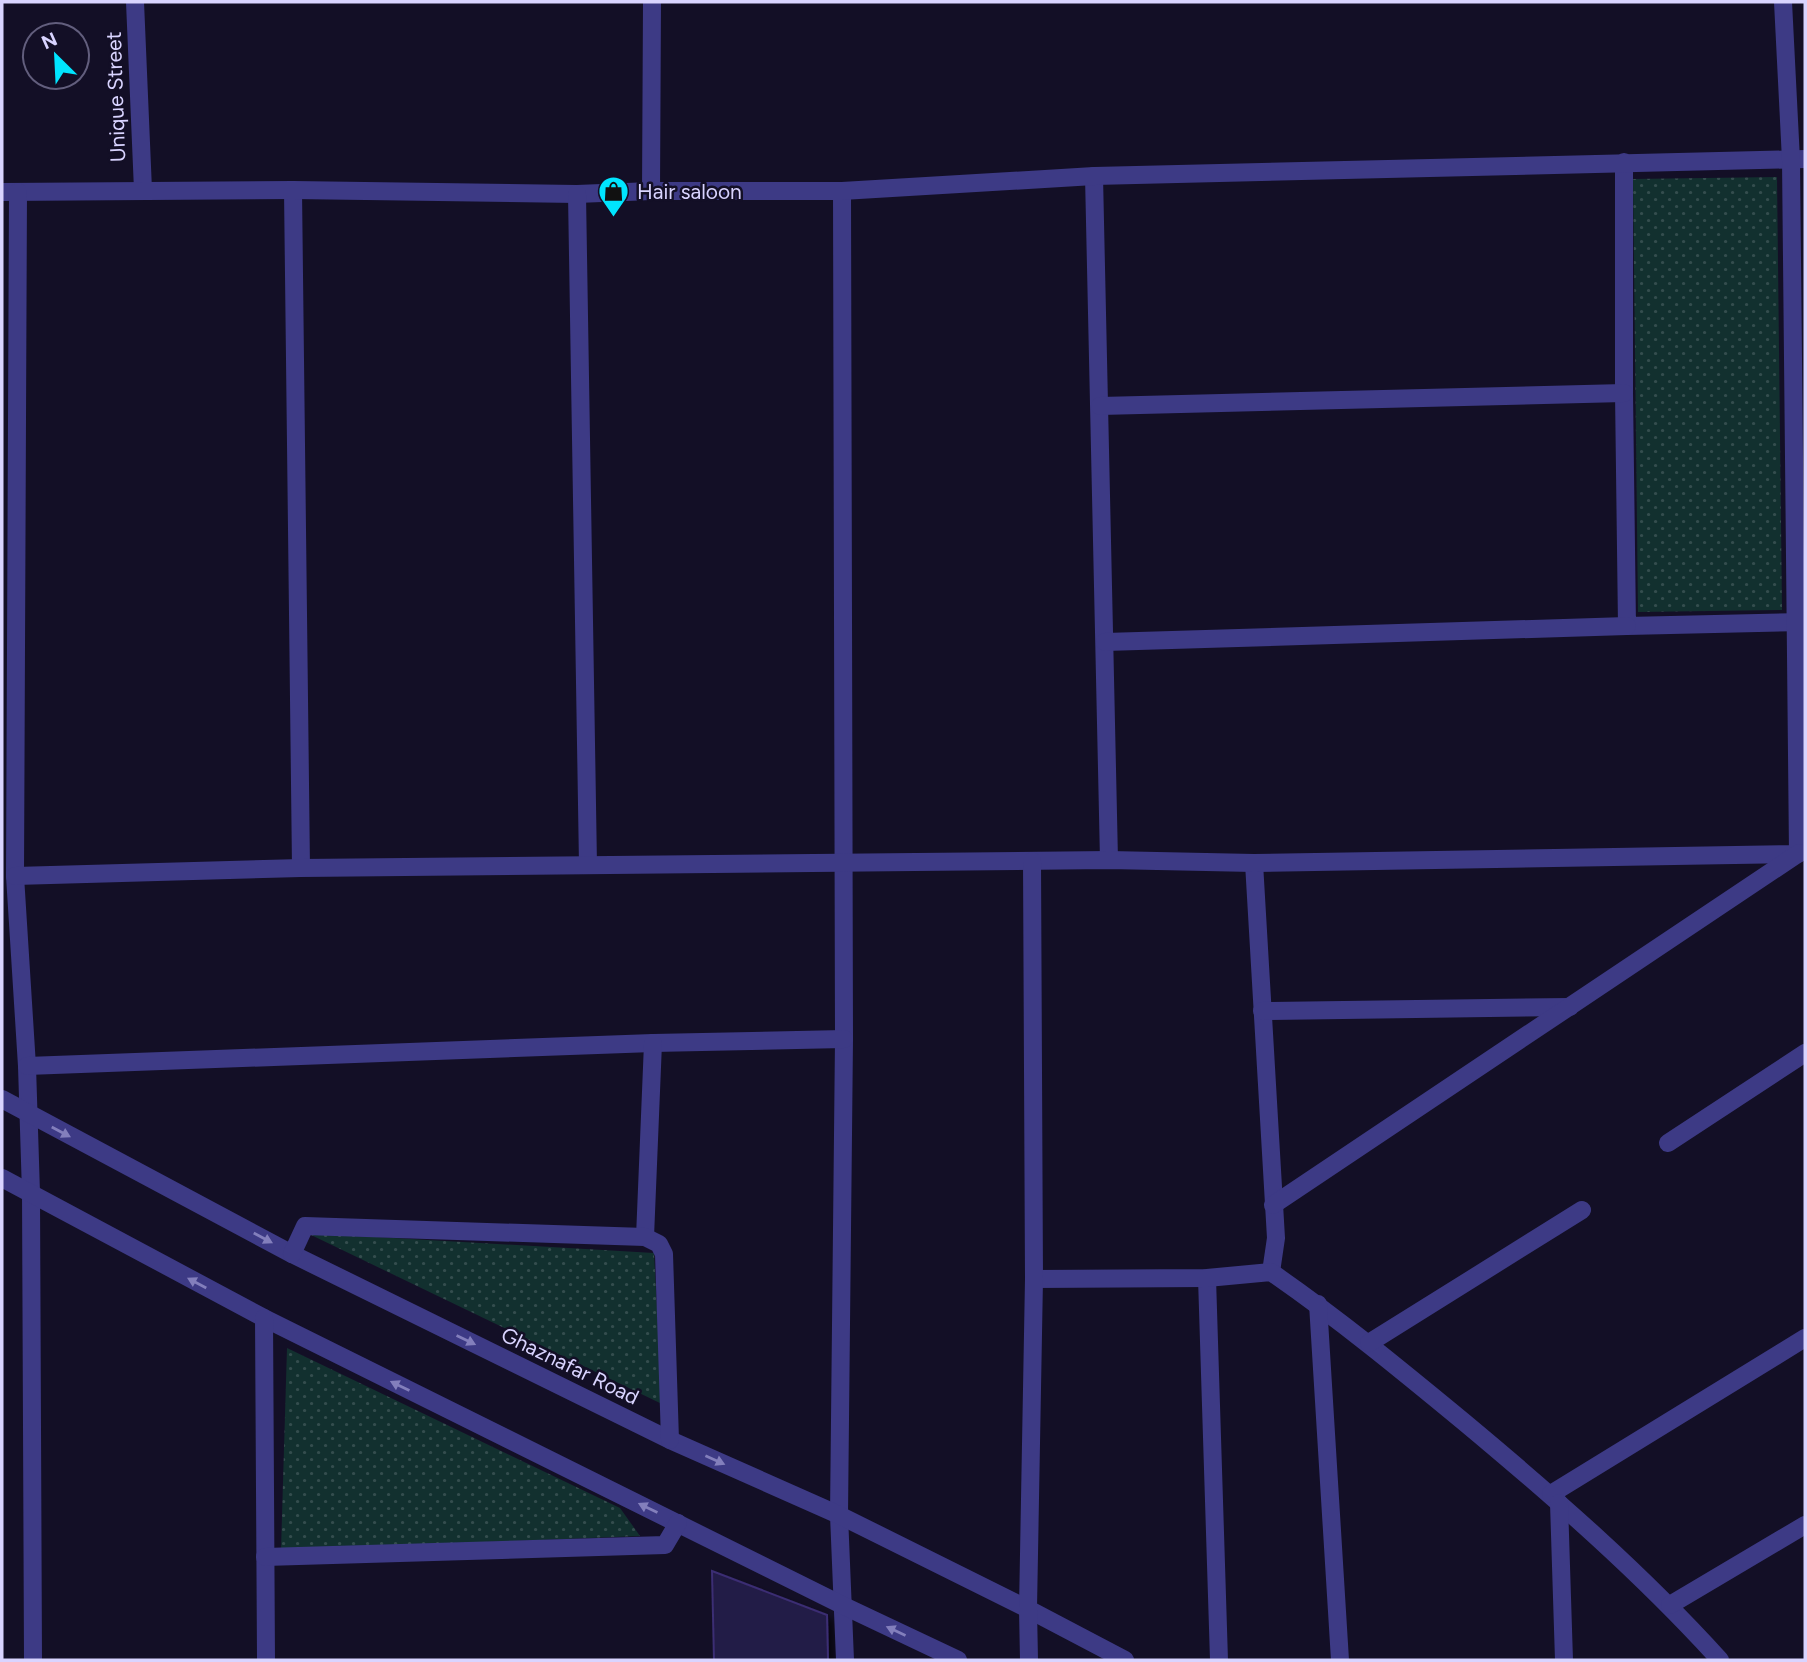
<svg xmlns="http://www.w3.org/2000/svg" width="1807" height="1662" viewBox="0 0 1807 1662" font-family="Figtree,sans-serif">
	<defs>
		<pattern id="park-dots" width="8" height="8" patternUnits="userSpaceOnUse" patternTransform="scale(1.75)"><rect width="8" height="8" fill="#12302f"/><path d="M2 2h.1M6 6h.1" fill="none" stroke="#344d4e" stroke-width="1.8" stroke-linecap="round"/></pattern>
		<filter id="shadow"><feDropShadow dx="6" dy="6" stdDeviation="3.5" flood-color="#0009"/></filter>
	</defs>
	<rect width="100%" height="100%" fill="#130f26"/>
	<g fill="url(#park-dots)">
		<polygon points="1777,177 1782,610 1638,612 1633,179"/>
		<polygon points="307,1233 654,1253 662,1404"/>
		<polygon points="287,1348 620,1508 640,1536 281,1550"/>
	</g>
	<polygon fill="#241b47" stroke="#3b2d73" stroke-width="2" filter="url(#shadow)" points="712,1571 827,1615 828,1660 714,1660"/>
	<g fill="none" stroke-linecap="round" stroke-linejoin="round">
		<g stroke="#3d3a85" stroke-width="18">
			<polyline points="135,2 143,190"/>
			<polyline points="1624,162 1624,393 1627,626 1804,622"/>
			<polyline points="1094,176 1109,860"/>
			<polyline points="293,190 301,868"/>
			<polyline points="651,191 652,2"/>
			<polyline points="842,191 844,1039 839,1515 845,1660"/>
			<polyline points="2,192 293,190 577,194 651,191 842,191 1094,176 1805,159"/>
			<polyline points="18,192 15,876 27,1066 31,1193 33,1660"/>
			<polyline points="577,194 588,865"/>
			<polyline points="1100,406 1624,393"/>
			<polyline points="1105,642 1627,626"/>
			<polyline points="1254,863 1276,1238 1271,1272"/>
			<polyline points="15,876 301,868 1109,860 1254,863 1798,854 1791,160 1783,2"/>
			<polyline points="1262,1011 1570,1007"/>
			<polyline points="27,1066 653,1043 844,1039"/>
			<polyline points="2,1099 292,1254 670,1440 839,1515 1028,1609 1125,1660"/>
			<polyline points="1668,1143 1805,1053"/>
			<polyline points="2,1178 264,1318 844,1606 958,1660"/>
			<polyline points="1273,1205 1799,853"/>
			<polyline points="645,1237 653,1043"/>
			<polyline points="292,1254 305,1226 645,1237 659,1244 664,1254 670,1440"/>
			<polyline points="1207,1278 1219,1660"/>
			<path d="M 1034,1279 L 1207,1278 L 1271,1272 C 1339,1319 1401,1370 1464,1422 C 1554,1497 1642,1574 1720,1660"/>
			<polyline points="1318,1304 1340,1660"/>
			<polyline points="264,1318 266,1660"/>
			<polyline points="1369,1343 1582,1210"/>
			<polyline points="1551,1494 1805,1338"/>
			<polyline points="1559,1503 1564,1660"/>
			<polyline points="265,1557 665,1545 678,1523"/>
			<polyline points="1670,1605 1805,1525"/>
			<polyline points="1029,1660 1028,1609 1034,1279 1032,861"/>
		</g>
	</g>
	<defs><path id="oneway-solid" d="M-6-.8H1V-3.2L6.5 0L1 3.2V.8H-6Z" transform="scale(1.75)"/></defs>
	<g fill="#837fbc">
		<use href="#oneway-solid" transform="translate(61 1132) rotate(28)"/>
		<use href="#oneway-solid" transform="translate(263 1238) rotate(28)"/>
		<use href="#oneway-solid" transform="translate(197 1283) rotate(-152)"/>
		<use href="#oneway-solid" transform="translate(466 1340) rotate(26)"/>
		<use href="#oneway-solid" transform="translate(400 1386) rotate(-154)"/>
		<use href="#oneway-solid" transform="translate(715 1460) rotate(24)"/>
		<use href="#oneway-solid" transform="translate(648 1508) rotate(-154)"/>
		<use href="#oneway-solid" transform="translate(896 1631) rotate(-155)"/>
	</g>
	<defs>
		<symbol id="shop-pin" viewBox="-11 -11 22 30"><path d="M0 17L-7.5 6A9.5 9.5 0 1 1 7.5 6Z" fill="#00e5ff" stroke="#130f26"/><path d="M-5-2.5h2.3a2.7 3.5 0 0 1 5.4 0H5L5.5 6h-11ZM-1.5-2.5h3a1.5 2.3 0 0 0-3 0Z" fill="#111"/></symbol>
	</defs>
	<g fill-rule="evenodd">
		<use href="#shop-pin" x="596" y="174" width="35" height="47"/>
	</g>
	<g text-anchor="middle" stroke-width="5" stroke-linejoin="round" paint-order="stroke">
		<g font-size="21" fill="#d9d4ff" stroke="#130f26">
			<text transform="translate(116 97) rotate(-92)" y="7">Unique Street</text>
			<text transform="translate(570 1366) rotate(26)" y="7">Ghaznafar Road</text>
		</g>
		<g font-size="21" fill="#d9d4ff" stroke="#130f26" text-anchor="start">
			<text x="637" y="199">Hair saloon</text>
		</g>
	</g>
	<rect width="1807" height="1662" fill="none" stroke="#d9d4ff" stroke-width="7"/>
	<g transform="translate(56 56) rotate(336)"><circle r="33" fill="#130f26" stroke="#625e7d" stroke-width="2"/>
	<path d="M0-5L12 26L0 18L-12 26Z" fill="#00e5ff"/>
	<text y="-10" font-size="19" font-weight="bold" text-anchor="middle" fill="#d9d4ff">N</text>
	</g>
</svg>
